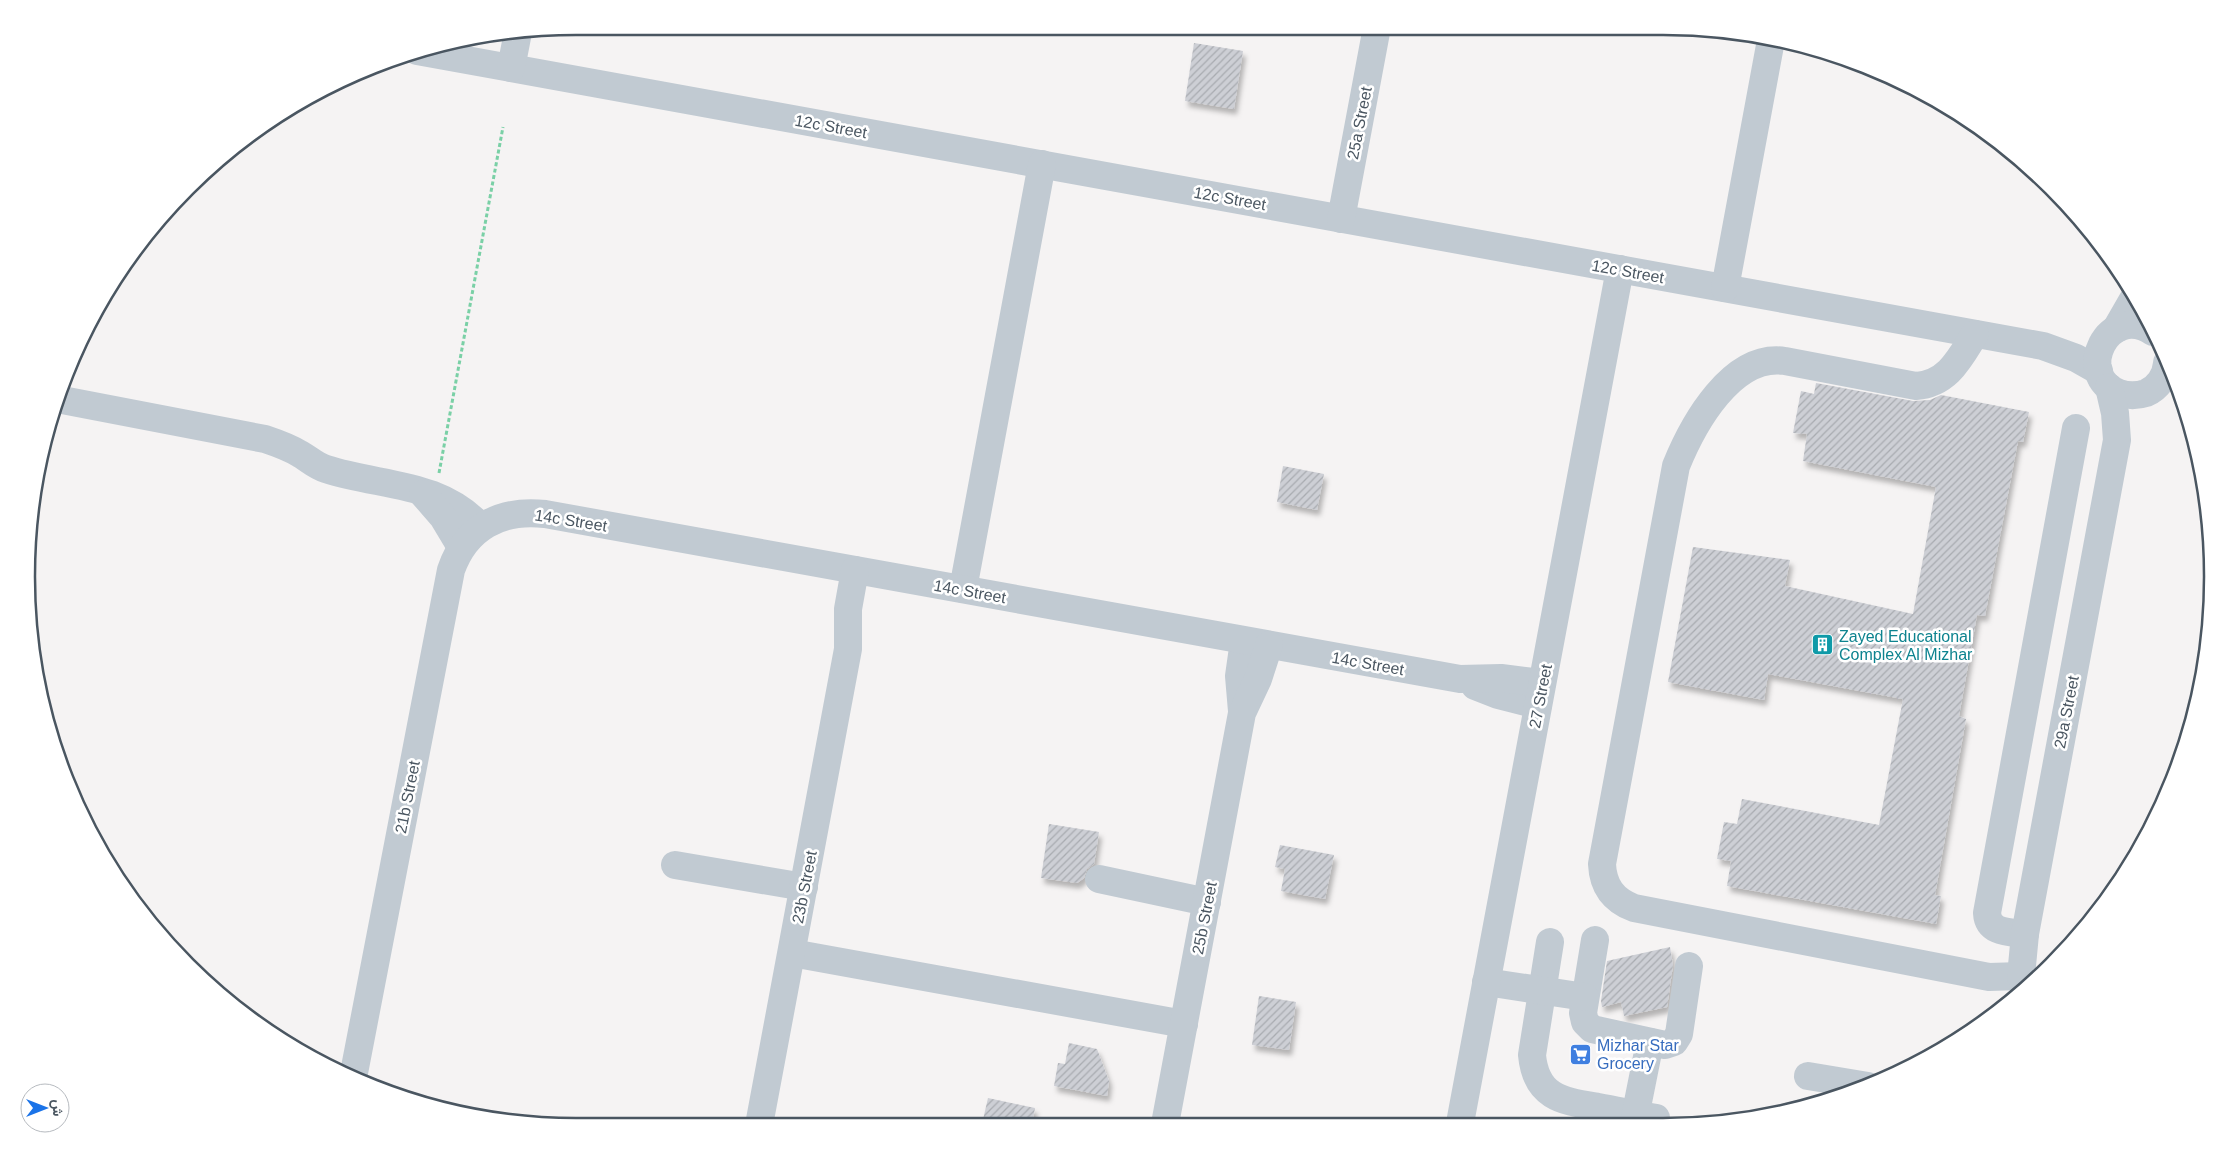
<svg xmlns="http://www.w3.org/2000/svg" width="2239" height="1153" viewBox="0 0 2239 1153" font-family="Arial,Vazirmatn,sans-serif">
	<defs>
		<pattern id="building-hatch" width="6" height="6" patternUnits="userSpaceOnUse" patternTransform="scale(1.25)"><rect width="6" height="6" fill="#cdcfd5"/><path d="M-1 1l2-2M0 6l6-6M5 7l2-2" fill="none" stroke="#a8abb0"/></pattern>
		<filter id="shadow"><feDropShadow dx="3" dy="5.5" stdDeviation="2.5" flood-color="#0004"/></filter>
	</defs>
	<rect width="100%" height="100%" fill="#f5f3f3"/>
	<g fill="url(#building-hatch)" filter="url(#shadow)">
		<polygon points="1194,43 1243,51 1234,109 1185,101"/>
		<polygon points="1816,383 1913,401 1930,400 1941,395 2029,412 2023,442 2018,441 1985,616 1977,615 1959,716 1966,719 1935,895 1941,896 1936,924 1727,886 1731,861 1717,859 1724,822 1737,824 1742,799 1879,825 1903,699 1768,674 1764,700 1668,682 1693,547 1790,560 1785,586 1913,614 1936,487 1803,461 1807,434 1793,433 1801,391 1814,394"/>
		<polygon points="1283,466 1324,474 1317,510 1277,502"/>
		<polygon points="1049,824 1099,832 1094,864 1087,869 1084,878 1077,883 1041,878"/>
		<polygon points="1280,845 1334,855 1325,899 1281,891 1285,869 1275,867"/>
		<polygon points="1670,947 1673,965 1667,1007 1624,1016 1621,1002 1602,1007 1601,1001 1607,961"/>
		<polygon points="1259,996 1296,1002 1289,1050 1252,1045"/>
		<polygon points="1069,1043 1097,1049 1109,1081 1107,1096 1054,1086 1058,1063 1065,1064"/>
		<polygon points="988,1098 1035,1108 1032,1124 982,1124"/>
	</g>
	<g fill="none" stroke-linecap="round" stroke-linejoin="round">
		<g stroke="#7ad0a6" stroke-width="3" stroke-dasharray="4 2.5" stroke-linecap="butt">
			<polyline points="439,473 503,127"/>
			<polyline points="2001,1009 2008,1000"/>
		</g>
		<g stroke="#c1cad2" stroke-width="28">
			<polyline points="417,51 2043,346 2076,358 2099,371"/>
			<polyline points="511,68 518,32"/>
			<polyline points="1341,219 1377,27"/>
			<polyline points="1725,288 1771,40"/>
			<polyline points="2116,329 2135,296"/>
			<path d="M 2153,332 C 2108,302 2073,375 2119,393 C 2128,396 2137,396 2146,393 C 2158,388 2166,376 2167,363"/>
			<path d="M 1975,334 C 1960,358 1948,384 1916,386 L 1785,361 C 1732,353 1693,424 1676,466 L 1602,864 C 1603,886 1613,900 1634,908 L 1989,977 L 2021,976"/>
			<path d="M 57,399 L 265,439 C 277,443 289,447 300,454 C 309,459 316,466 326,469 C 382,487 438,481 481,527"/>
			<polyline points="423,494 443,517 461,547"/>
			<polyline points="963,589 1042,164"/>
			<polyline points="1475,686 1498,695 1538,705"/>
			<polyline points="1242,711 1239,676 1244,641"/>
			<polyline points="675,865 804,887"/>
			<polyline points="1099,879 1207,902"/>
			<path d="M 2025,934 C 2009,932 1988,933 1987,913 L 2076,428"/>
			<polyline points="1595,940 1583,1013 1585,1022 1592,1029 1665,1045 1674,1042 1679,1034 1689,966"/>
			<path d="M 1550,942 L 1532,1055 C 1536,1098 1563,1101 1598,1107 C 1618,1111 1637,1114 1656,1118"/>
			<polyline points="792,953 1184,1024"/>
			<polyline points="1486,982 1585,997"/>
			<polyline points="2028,985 2021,976 2025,934 2117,440 2115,413 2109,387"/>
			<polyline points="1808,1076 1868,1086"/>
			<path d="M 353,1078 L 451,570 C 466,527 501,509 545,514 L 1460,679 L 1501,678 L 1542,683"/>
			<polyline points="1634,1122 1650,1042"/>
			<polyline points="1460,1123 1620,269"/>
			<polyline points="1165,1124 1242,713 1258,679 1269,645"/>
			<polyline points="759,1125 848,649 848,609 855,570"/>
		</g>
	</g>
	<defs>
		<symbol id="building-square" viewBox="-11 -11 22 22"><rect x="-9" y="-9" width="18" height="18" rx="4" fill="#0f9aa8" stroke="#fff"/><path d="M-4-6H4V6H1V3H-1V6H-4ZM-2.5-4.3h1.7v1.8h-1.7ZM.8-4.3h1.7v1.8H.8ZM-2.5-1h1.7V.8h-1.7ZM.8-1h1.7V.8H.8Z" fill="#fff"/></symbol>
		<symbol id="supermarket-square" viewBox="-11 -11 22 22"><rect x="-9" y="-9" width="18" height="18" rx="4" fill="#3f7fe0" stroke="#fff"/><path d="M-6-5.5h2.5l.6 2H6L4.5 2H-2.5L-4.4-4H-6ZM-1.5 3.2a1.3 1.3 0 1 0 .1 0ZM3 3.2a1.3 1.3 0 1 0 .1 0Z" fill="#fff"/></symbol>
	</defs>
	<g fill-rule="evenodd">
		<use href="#building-square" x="1810" y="632" width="25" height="25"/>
		<use href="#supermarket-square" x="1568" y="1042" width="25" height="25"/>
	</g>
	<g text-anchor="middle" stroke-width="5" stroke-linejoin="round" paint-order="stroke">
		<g font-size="16" fill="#4a5661" stroke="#fff">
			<text transform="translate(1359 123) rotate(-79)" y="6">25a Street</text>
			<text transform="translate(831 126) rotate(10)" y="6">12c Street</text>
			<text transform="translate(1230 198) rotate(10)" y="6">12c Street</text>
			<text transform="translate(1628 271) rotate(10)" y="6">12c Street</text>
			<text transform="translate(571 520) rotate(9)" y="6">14c Street</text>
			<text transform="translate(970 591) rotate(10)" y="6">14c Street</text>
			<text transform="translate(1368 663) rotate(10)" y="6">14c Street</text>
			<text transform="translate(1540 696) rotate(-79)" y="6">27 Street</text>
			<text transform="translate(2066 712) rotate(-79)" y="6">29a Street</text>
			<text transform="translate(407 797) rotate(-79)" y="6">21b Street</text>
			<text transform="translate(804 887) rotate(-79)" y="6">23b Street</text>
			<text transform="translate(1204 918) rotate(-79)" y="6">25b Street</text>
		</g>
		<g font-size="16" fill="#0d838f" stroke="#fff" text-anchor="start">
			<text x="1839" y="642">Zayed Educational<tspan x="1839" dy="18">Complex Al Mizhar</tspan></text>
		</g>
		<g font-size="16" fill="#366cbe" stroke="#fff" text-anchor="start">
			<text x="1597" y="1051">Mizhar Star<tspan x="1597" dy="18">Grocery</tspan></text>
		</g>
	</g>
	<path d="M0 0H2239V1153H0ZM576 35H1663A541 541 0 0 1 2204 576V577A541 541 0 0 1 1663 1118H576A541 541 0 0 1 35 577V576A541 541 0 0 1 576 35Z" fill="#fff" fill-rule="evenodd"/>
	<path fill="none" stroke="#4a5661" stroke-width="2.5" d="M576 35H1663A541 541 0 0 1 2204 576V577A541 541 0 0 1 1663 1118H576A541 541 0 0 1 35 577V576A541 541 0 0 1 576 35Z"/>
	<g transform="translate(45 1108) rotate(90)"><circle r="24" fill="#ffffff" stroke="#b7bbc0"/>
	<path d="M0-4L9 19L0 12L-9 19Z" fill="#1a73e8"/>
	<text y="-8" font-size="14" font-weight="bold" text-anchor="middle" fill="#4a5661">ش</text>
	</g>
</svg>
